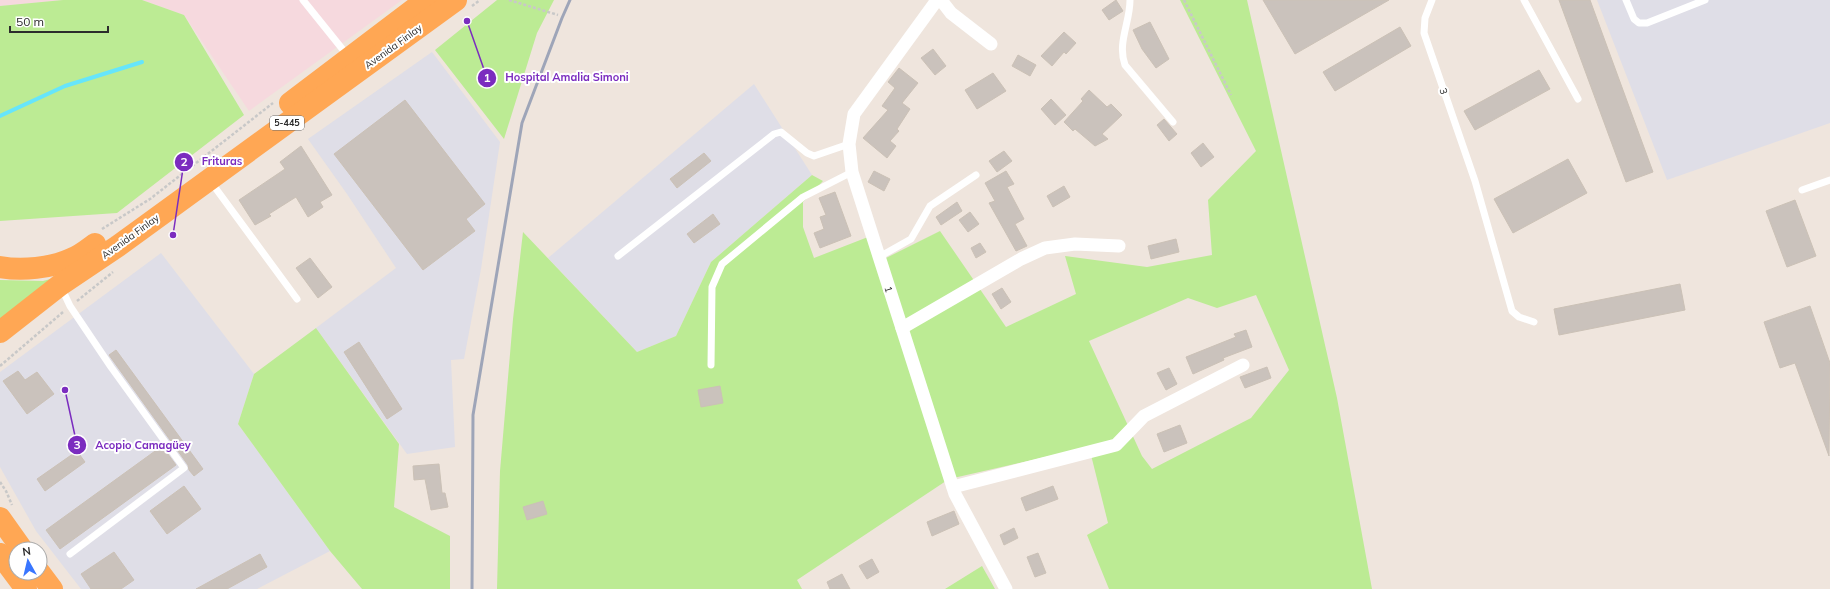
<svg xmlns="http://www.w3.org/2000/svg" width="1830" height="589" viewBox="0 0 1830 589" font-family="Mulish,sans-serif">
	<rect width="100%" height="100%" fill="#efe5dd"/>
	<g fill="#dfdee7">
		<polygon points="1597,0 1830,0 1830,123 1667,180"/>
		<polygon points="432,52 500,142 481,269 464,359 451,360 455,447 407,454 316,328 396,268 347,194 308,139"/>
		<polygon points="754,84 812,175 711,262 676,336 637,352 548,258"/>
		<polygon points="161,253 254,374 238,424 330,551 257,589 81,589 36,531 0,467 0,372"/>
	</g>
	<g fill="#f6d9de">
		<polygon points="0,0 63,0 0,6"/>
		<polygon points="142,0 402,0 249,111 184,15"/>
	</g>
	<g fill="#bceb94" fill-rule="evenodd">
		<polygon points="63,0 142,0 184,15 244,115 117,213 0,221 0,6"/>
		<polygon points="497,0 554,0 537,33 504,139 435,50"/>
		<path d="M 1180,0 L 1247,0 L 1337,398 L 1372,589 L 1109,589 L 1087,535 L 1108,523 L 1089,447 L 949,479 L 797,580 L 802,589 L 497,589 L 500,471 L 513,319 L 523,232 L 637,352 L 676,336 L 711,262 L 812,175 L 823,181 L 803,202 L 803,227 L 814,258 L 868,237 L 876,263 L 940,231 L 1006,327 L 1076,294 L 1065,256 L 1147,267 L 1212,255 L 1208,200 L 1256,151 ZM 1256,295 L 1289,370 L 1251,418 L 1152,469 L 1142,456 L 1089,341 L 1188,298 L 1217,308 Z"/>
		<polygon points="84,270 0,333 0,280 43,281"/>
		<polygon points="316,328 399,444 394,507 450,536 450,589 362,589 330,551 238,424 254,374"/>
		<polygon points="982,566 995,589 944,589 945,589"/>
	</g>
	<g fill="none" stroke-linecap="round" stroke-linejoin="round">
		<polyline stroke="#66e5fb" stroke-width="4" points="0,116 65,86 142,62"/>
	</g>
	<g fill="#cac2bc" stroke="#cbc1b6">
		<polygon points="1116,0 1123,11 1109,20 1102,10"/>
		<polygon points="1263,0 1389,0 1295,54"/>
		<polygon points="1559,0 1590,0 1653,172 1626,182"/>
		<polygon points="1150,22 1169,59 1156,68 1142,49 1133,30"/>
		<polygon points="1400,27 1411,46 1335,91 1323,72"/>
		<polygon points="1064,32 1076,43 1066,54 1064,52 1052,66 1041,56"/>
		<polygon points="933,49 946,66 935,75 921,58"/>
		<polygon points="1018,55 1036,65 1030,76 1012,66"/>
		<polygon points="899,68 918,83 902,103 910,109 897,129 899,131 890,141 896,146 887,158 863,138 888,110 882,106 895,88 888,82"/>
		<polygon points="1539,70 1550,89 1475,130 1464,111"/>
		<polygon points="993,73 1006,91 977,109 965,90"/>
		<polygon points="1089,90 1107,107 1111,104 1122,115 1102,134 1108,139 1095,146 1075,129 1073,131 1064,122 1083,101 1081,99"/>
		<polygon points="1051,99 1066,115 1055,125 1041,109"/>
		<polygon points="405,100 485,204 466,219 475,231 423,270 334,154"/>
		<polygon points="1164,119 1177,134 1169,141 1157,125"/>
		<polygon points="1203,143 1214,157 1201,167 1191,153"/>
		<polygon points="301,146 332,195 320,202 323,207 308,217 296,197 269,214 271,216 255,225 239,200 285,169 280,162"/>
		<polygon points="1004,151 1012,161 997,172 989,161"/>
		<polygon points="704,153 711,161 677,188 670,179"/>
		<polygon points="1568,159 1587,193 1513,233 1494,199"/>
		<polygon points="874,171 890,179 884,191 868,182"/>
		<polygon points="1006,171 1014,184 1007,187 1024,219 1015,224 1027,246 1016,251 989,203 995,201 985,183"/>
		<polygon points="1064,186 1070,197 1053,207 1047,196"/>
		<polygon points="835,192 851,236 820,248 814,233 824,229 820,217 826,215 819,198"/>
		<polygon points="1795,200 1816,256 1787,267 1766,211"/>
		<polygon points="957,202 962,211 941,225 936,217"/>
		<polygon points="970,212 979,224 968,232 959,220"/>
		<polygon points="713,214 720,224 694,243 687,234"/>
		<polygon points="1176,239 1179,252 1151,259 1148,246"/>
		<polygon points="980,243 986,252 976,258 971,248"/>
		<polygon points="310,258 332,287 318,298 296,268"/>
		<polygon points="1680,284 1685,310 1559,335 1554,309"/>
		<polygon points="1002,288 1011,302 1001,309 992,294"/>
		<polygon points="1810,306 1830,363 1829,456 1795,363 1780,368 1764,322"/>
		<polygon points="1246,330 1252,347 1223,358 1224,360 1193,374 1186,357 1236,337 1234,334"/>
		<polygon points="359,342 402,409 387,419 344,352"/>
		<polygon points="116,350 203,469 194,476 189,470 188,465 109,355"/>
		<polygon points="1267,367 1271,378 1245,388 1240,377"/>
		<polygon points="1169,368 1177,384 1166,390 1157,373"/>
		<polygon points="18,371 25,380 37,372 54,394 27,414 3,381"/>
		<polygon points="720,386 723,403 701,407 698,390"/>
		<polygon points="1180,425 1187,443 1164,452 1157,434"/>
		<polygon points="162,446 176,465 60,549 46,530"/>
		<polygon points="77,451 85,462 45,491 37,479"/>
		<polygon points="439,464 442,493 445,493 448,507 431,510 425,479 414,480 413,466"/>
		<polygon points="184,486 201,509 167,534 150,511"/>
		<polygon points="1053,486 1058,499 1026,511 1021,498"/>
		<polygon points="543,501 547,514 527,520 523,507"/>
		<polygon points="954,511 959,524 932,536 927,522"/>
		<polygon points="1014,528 1018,538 1004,545 1000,535"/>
		<polygon points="114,552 134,580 121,589 91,589 81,574"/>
		<polygon points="1038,553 1046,573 1035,577 1027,557"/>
		<polygon points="260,554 267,567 227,589 196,589"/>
		<polygon points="872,559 879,572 867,579 859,566"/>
		<polygon points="842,574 850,589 830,589 827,582"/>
	</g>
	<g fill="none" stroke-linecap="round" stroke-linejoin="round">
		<g stroke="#c8c8c8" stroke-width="2.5" stroke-dasharray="3 2" stroke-linecap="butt">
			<polyline points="509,0 558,15"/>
			<polyline points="1184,0 1231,95"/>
			<polyline points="472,6 480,0"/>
			<polyline points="102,229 150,199 273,103"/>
			<polyline points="77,301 113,272"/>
			<polyline points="0,366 63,312"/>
			<polyline points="0,482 6,491 12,505"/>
		</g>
		<g stroke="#fff" stroke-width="7">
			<polyline points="303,0 348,56"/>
			<path d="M 1130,0 C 1130,23 1117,43 1125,65 L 1173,122"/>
			<polyline points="1432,0 1425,18 1424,33 1475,181 1512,311 1519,317 1534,322"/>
			<polyline points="1524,0 1578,99"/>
			<polyline points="1626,0 1634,19 1639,23 1647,23 1705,0"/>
			<polyline points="211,182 297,299"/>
			<polyline points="1802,190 1830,180"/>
			<polyline points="618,256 774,134 781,132 807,153 814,156 849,144"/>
			<polyline points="879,257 911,239 930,206 976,175"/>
			<polyline points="61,287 70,306 111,367 184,468 70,554"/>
			<polyline points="711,365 712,287 722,264 803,197 852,172"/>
		</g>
		<g stroke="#fff" stroke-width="13">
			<polyline points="937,0 854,114 849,144 852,172 955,494 1006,589"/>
			<polyline points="941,0 951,13 991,44"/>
			<polyline points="902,328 1021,259 1045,248 1075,244 1119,246"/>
			<polyline points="953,487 1116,445 1144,416 1243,365"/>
		</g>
		<g stroke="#ffa754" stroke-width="22">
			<polyline points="290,103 426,0"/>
			<path d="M 0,267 C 22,271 51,268 71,259 C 80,256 88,249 95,244"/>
			<polyline points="0,332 60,285 118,246 456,0"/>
			<polyline points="0,518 22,549"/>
			<polyline points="0,554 26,589"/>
			<polyline points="40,573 52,589"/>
		</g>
		<polyline stroke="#9ea5b8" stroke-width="3" points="472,589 473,415 522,123 562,18 570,0"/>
	</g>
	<g text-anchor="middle" stroke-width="4" stroke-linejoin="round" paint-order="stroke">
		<rect fill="#fff" stroke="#6b6b6b" stroke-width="1" x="270" y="116" width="34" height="14" rx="3"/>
		<g font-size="9" font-weight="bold" fill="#2c2c2c">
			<text x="287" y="126">5-445</text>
		</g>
		<g font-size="10" fill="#2c2c2c" stroke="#fff">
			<text transform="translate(393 46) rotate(-36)" y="4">Avenida Finlay</text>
			<text transform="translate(1444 91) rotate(71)" y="4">3</text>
			<text transform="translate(130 236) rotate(-36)" y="4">Avenida Finlay</text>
			<text transform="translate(889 289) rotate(72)" y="4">1</text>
		</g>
	</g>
	<path fill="none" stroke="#7b2cbf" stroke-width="1.5" d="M467 21L487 78M173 235L184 162M65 390L77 445"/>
	<g fill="#7b2cbf" stroke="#fff" stroke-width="1.5">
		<circle cx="467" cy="21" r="4"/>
		<circle cx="173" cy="235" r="4"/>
		<circle cx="65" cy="390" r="4"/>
		<circle cx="487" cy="78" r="10"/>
		<circle cx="184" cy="162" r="10"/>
		<circle cx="77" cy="445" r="10"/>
	</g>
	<g font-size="12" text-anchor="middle" font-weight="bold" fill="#fff">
		<text x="487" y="82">1</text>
		<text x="184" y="166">2</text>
		<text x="77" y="449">3</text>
	</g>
	<g font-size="11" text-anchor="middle" font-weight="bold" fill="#7b2cbf" stroke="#fff" stroke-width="4" stroke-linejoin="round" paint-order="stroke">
		<text x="567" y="81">Hospital Amalia Simoni</text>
		<text x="222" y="165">Frituras</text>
		<text x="143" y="449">Acopio Camagüey</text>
	</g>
	<g transform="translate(28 561) rotate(352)"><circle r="19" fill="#ffffff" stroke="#ababab"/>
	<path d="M0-3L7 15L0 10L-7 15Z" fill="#3976ff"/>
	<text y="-6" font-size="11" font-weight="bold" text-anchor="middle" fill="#2c2c2c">N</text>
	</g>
	<path d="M10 26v6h98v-6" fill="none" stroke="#2c2c2c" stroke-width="2"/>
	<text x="16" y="26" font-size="12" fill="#2c2c2c" stroke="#ffffff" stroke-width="3" paint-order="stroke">50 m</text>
</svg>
